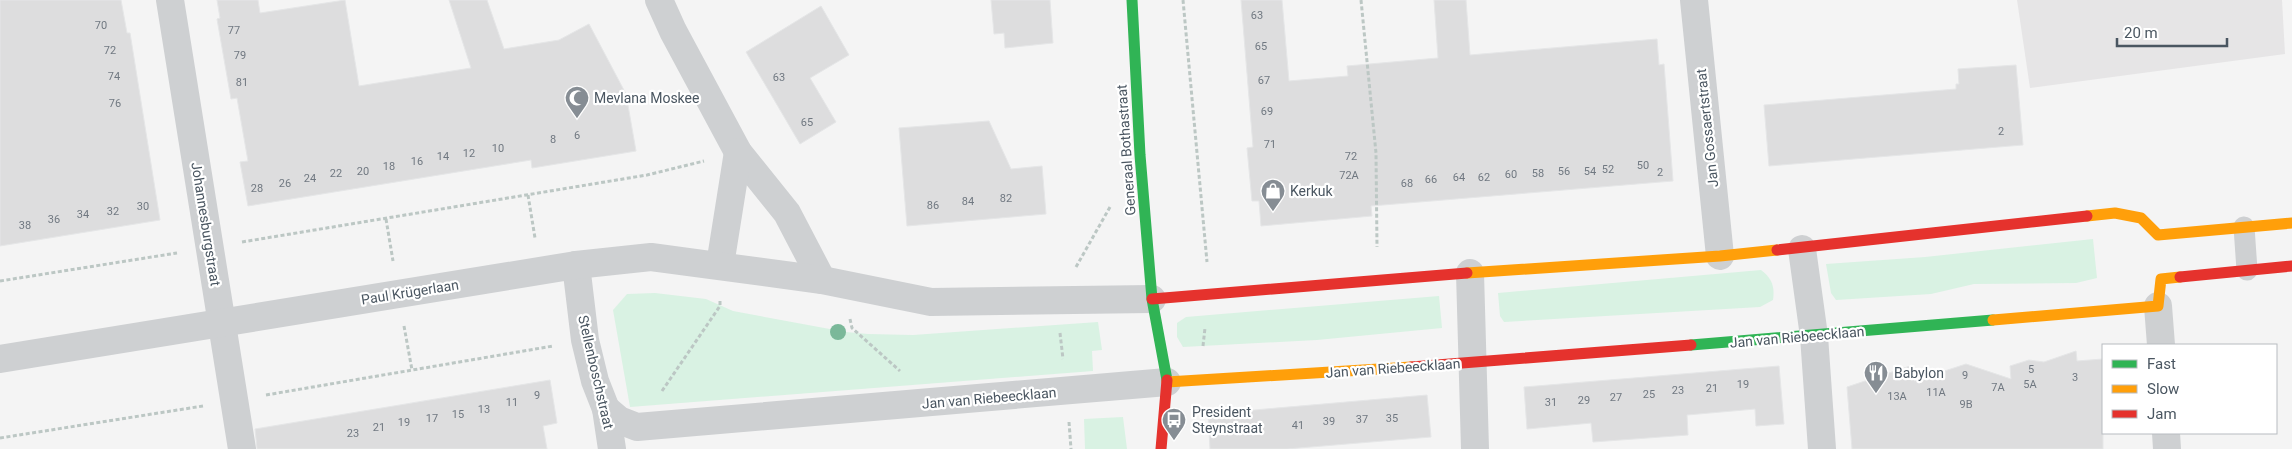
<svg xmlns="http://www.w3.org/2000/svg" width="2292" height="449" viewBox="0 0 2292 449" font-family="Roboto,sans-serif">
	<rect width="100%" height="100%" fill="#f4f4f4"/>
	<polygon fill="#e6e5e6" points="2017,0 2282,0 2285,54 2030,88"/>
	<g fill="#d9f2e3">
		<polygon points="2093,239 2097,278 2076,283 1974,284 1931,294 1836,300 1831,293 1826,264 1925,257"/>
		<path d="M 1761,270 C 1772,278 1775,287 1773,300 L 1760,307 L 1504,322 L 1500,316 L 1498,293 Z"/>
		<polygon points="655,293 706,299 733,311 846,332 868,334 913,335 1098,322 1102,350 1092,351 1093,371 630,407 613,310 627,294"/>
		<polygon points="1439,296 1442,328 1317,340 1183,347 1177,337 1177,323 1186,317"/>
		<polygon points="1123,417 1127,449 1085,449 1084,419"/>
	</g>
	<g fill="#ddddde" stroke="#e5e6e7">
		<polygon points="0,0 121,0 127,33 130,33 160,220 0,246"/>
		<polygon points="217,0 258,0 260,13 345,0 359,86 471,68 449,0 487,0 504,49 559,40 589,24 626,94 636,151 532,168 531,160 248,206 240,162 248,161 237,98 231,99 217,19 220,18"/>
		<polygon points="991,0 1050,0 1053,43 1005,48 1004,33 994,34"/>
		<polygon points="1241,0 1282,0 1289,81 1348,76 1347,66 1438,58 1434,0 1466,0 1470,55 1657,39 1659,65 1664,64 1673,181 1371,206 1372,216 1261,226 1259,201 1252,201 1247,148 1253,147"/>
		<polygon points="821,6 849,55 810,78 836,122 800,144 746,52"/>
		<polygon points="2016,65 2023,145 1769,166 1764,105 1956,89 1956,84 1959,84 1958,69"/>
		<polygon points="989,121 1011,169 1042,166 1046,214 907,226 899,128"/>
		<polygon points="2076,351 2077,361 2103,359 2103,449 1852,449 1847,387 1913,365 1914,381 1966,364 2011,379 2010,366 2029,360 2044,362"/>
		<polygon points="1779,366 1784,424 1756,426 1755,409 1687,415 1688,435 1593,442 1591,423 1527,429 1524,387"/>
		<polygon points="550,380 557,423 543,426 547,449 257,449 255,429"/>
		<polygon points="1427,395 1431,437 1287,449 1210,449 1208,414"/>
	</g>
	<g fill="none" stroke-linecap="round" stroke-linejoin="round">
		<g stroke="#bcc7c4" stroke-width="3" stroke-dasharray="4 2.5" stroke-linecap="butt">
			<polyline points="1183,0 1207,262"/>
			<polyline points="1361,0 1376,153 1377,247"/>
			<polyline points="528,195 535,238"/>
			<polyline points="386,219 393,261"/>
			<polyline points="242,242 647,175 704,161"/>
			<polyline points="1076,267 1110,207"/>
			<polyline points="0,281 177,253"/>
			<polyline points="850,319 852,328 900,371"/>
			<polyline points="404,326 412,370"/>
			<polyline points="1060,333 1063,359"/>
			<polyline points="1203,346 1205,328"/>
			<polyline points="662,391 720,306 720,300"/>
			<polyline points="266,395 553,346"/>
			<polyline points="1069,422 1071,449"/>
			<polyline points="0,438 203,406"/>
		</g>
		<polyline stroke="#ced0d2" stroke-width="21" points="2244,227 2247,270"/>
		<g stroke="#ced0d2" stroke-width="28">
			<polyline points="170,0 242,449"/>
			<polyline points="659,0 673,31 738,152 787,213 822,280"/>
			<polyline points="1694,0 1720,256"/>
			<polyline points="1802,249 1814,336 1822,449"/>
			<polyline points="576,265 585,340 595,381 606,409 612,449"/>
			<polyline points="720,265 738,152"/>
			<polyline points="1470,273 1475,449"/>
			<polyline points="2158,306 2161,345"/>
			<polyline points="0,359 576,265 651,257 822,280 931,302 1152,299"/>
			<polyline points="606,409 619,420 637,427 1167,382"/>
			<polyline points="2166,433 2167,449"/>
		</g>
		<g stroke="#30b455" stroke-width="11">
			<polyline points="1132,0 1140,155 1152,299 1167,380"/>
			<polyline points="1691,345 1993,320"/>
		</g>
		<g stroke="#ff9f0a" stroke-width="11">
			<polyline points="2087,216 2115,213 2141,218 2158,235 2292,223"/>
			<polyline points="1467,273 1720,256 1777,250"/>
			<polyline points="1993,320 2158,306 2161,279 2180,277"/>
			<polyline points="1167,382 1411,367"/>
		</g>
		<g stroke="#e5322d" stroke-width="11">
			<polyline points="1777,250 2087,216"/>
			<polyline points="2180,277 2292,266"/>
			<polyline points="1152,299 1467,273"/>
			<polyline points="1411,367 1691,345"/>
			<polyline points="1161,449 1167,380"/>
		</g>
	</g>
	<circle fill="#7ab899" cx="838" cy="332" r="8"/>
	<defs>
		<symbol id="mosque-pin" viewBox="-11 -11 22 30"><path d="M0 17L-7.5 6A9.5 9.5 0 1 1 7.5 6Z" fill="#868d94" stroke="#fff"/><path d="M3.5-4.9A6 6 0 1 0 3.5 4.9A5 5 0 1 1 3.5-4.9Z" fill="#fff"/></symbol>
		<symbol id="shop-pin" viewBox="-11 -11 22 30"><path d="M0 17L-7.5 6A9.5 9.5 0 1 1 7.5 6Z" fill="#868d94" stroke="#fff"/><path d="M-5-2.5h2.3a2.7 3.5 0 0 1 5.4 0H5L5.5 6h-11ZM-1.5-2.5h3a1.5 2.3 0 0 0-3 0Z" fill="#fff"/></symbol>
		<symbol id="restaurant-pin" viewBox="-11 -11 22 30"><path d="M0 17L-7.5 6A9.5 9.5 0 1 1 7.5 6Z" fill="#868d94" stroke="#fff"/><path d="M-5-6h1v4h1v-4h1v4h1v-4h1v5L-1.5 .5V6h-2V.5L-5-1ZM5-6V6H3V1.5H1.5Q1.5-4 5-6Z" fill="#fff"/></symbol>
		<symbol id="bus-pin" viewBox="-11 -11 22 30"><path d="M0 17L-7.5 6A9.5 9.5 0 1 1 7.5 6Z" fill="#868d94" stroke="#fff"/><path d="M-5-6H5V4H4V6H2V4H-2V6H-4V4H-5ZM-3.5-4V0h7V-4ZM-3.5 1.2v1.5H-2V1.2ZM2 1.2v1.5H3.5V1.2Z" fill="#fff"/></symbol>
	</defs>
	<g fill-rule="evenodd">
		<use href="#mosque-pin" x="563" y="84" width="28" height="38"/>
		<use href="#shop-pin" x="1259" y="177" width="28" height="38"/>
		<use href="#restaurant-pin" x="1862" y="359" width="28" height="38"/>
		<use href="#bus-pin" x="1160" y="406" width="28" height="38"/>
	</g>
	<g text-anchor="middle" stroke-width="4.5" stroke-linejoin="round" paint-order="stroke">
		<g font-size="11" fill="#707881">
			<text x="1257" y="19">63</text>
			<text x="101" y="29">70</text>
			<text x="234" y="34">77</text>
			<text x="1261" y="50">65</text>
			<text x="110" y="54">72</text>
			<text x="240" y="59">79</text>
			<text x="114" y="80">74</text>
			<text x="779" y="81">63</text>
			<text x="1264" y="84">67</text>
			<text x="242" y="86">81</text>
			<text x="115" y="107">76</text>
			<text x="1267" y="115">69</text>
			<text x="807" y="126">65</text>
			<text x="2001" y="135">2</text>
			<text x="577" y="139">6</text>
			<text x="553" y="143">8</text>
			<text x="1270" y="148">71</text>
			<text x="498" y="152">10</text>
			<text x="469" y="157">12</text>
			<text x="443" y="160">14</text>
			<text x="1351" y="160">72</text>
			<text x="417" y="165">16</text>
			<text x="1643" y="169">50</text>
			<text x="389" y="170">18</text>
			<text x="1608" y="173">52</text>
			<text x="363" y="175">20</text>
			<text x="1564" y="175">56</text>
			<text x="1590" y="175">54</text>
			<text x="1660" y="176">2</text>
			<text x="336" y="177">22</text>
			<text x="1538" y="177">58</text>
			<text x="1511" y="178">60</text>
			<text x="1349" y="179">72A</text>
			<text x="1459" y="181">64</text>
			<text x="1484" y="181">62</text>
			<text x="310" y="182">24</text>
			<text x="1431" y="183">66</text>
			<text x="285" y="187">26</text>
			<text x="1407" y="187">68</text>
			<text x="257" y="192">28</text>
			<text x="1006" y="202">82</text>
			<text x="968" y="205">84</text>
			<text x="933" y="209">86</text>
			<text x="143" y="210">30</text>
			<text x="113" y="215">32</text>
			<text x="83" y="218">34</text>
			<text x="54" y="223">36</text>
			<text x="25" y="229">38</text>
			<text x="2031" y="373">5</text>
			<text x="1965" y="379">9</text>
			<text x="2075" y="381">3</text>
			<text x="1743" y="388">19</text>
			<text x="2030" y="388">5A</text>
			<text x="1998" y="391">7A</text>
			<text x="1712" y="392">21</text>
			<text x="1678" y="394">23</text>
			<text x="1936" y="396">11A</text>
			<text x="1649" y="398">25</text>
			<text x="537" y="399">9</text>
			<text x="1897" y="400">13A</text>
			<text x="1616" y="401">27</text>
			<text x="1584" y="404">29</text>
			<text x="512" y="406">11</text>
			<text x="1551" y="406">31</text>
			<text x="1966" y="408">9B</text>
			<text x="484" y="413">13</text>
			<text x="458" y="418">15</text>
			<text x="432" y="422">17</text>
			<text x="1392" y="422">35</text>
			<text x="1362" y="423">37</text>
			<text x="1329" y="425">39</text>
			<text x="404" y="426">19</text>
			<text x="1298" y="429">41</text>
			<text x="379" y="431">21</text>
			<text x="353" y="437">23</text>
		</g>
		<g font-size="14" fill="#4a5661" stroke="#fff" text-anchor="start">
			<text x="594" y="103">Mevlana Moskee</text>
			<text x="1290" y="196">Kerkuk</text>
			<text x="1894" y="378">Babylon</text>
			<text x="1192" y="417">President<tspan x="1192" dy="16">Steynstraat</tspan></text>
		</g>
		<g font-size="14" fill="#4a5661" stroke="#fff">
			<text transform="translate(1707 128) rotate(-96)" y="5">Jan Gossaertstraat</text>
			<text transform="translate(1126 150) rotate(-94)" y="5">Generaal Bothastraat</text>
			<text transform="translate(206 224) rotate(81)" y="5">Johannesburgstraat</text>
			<text transform="translate(410 292) rotate(-9)" y="5">Paul Krügerlaan</text>
			<text transform="translate(1797 337) rotate(-5)" y="5">Jan van Riebeecklaan</text>
			<text transform="translate(1393 368) rotate(-4)" y="5">Jan van Riebeecklaan</text>
			<text transform="translate(596 372) rotate(77)" y="5">Stellenboschstraat</text>
			<text transform="translate(989 398) rotate(-5)" y="5">Jan van Riebeecklaan</text>
		</g>
	</g>
	<rect x="2102" y="344" width="175" height="90" fill="#ffffff" stroke="#b7bbc0"/>
	<rect x="2112" y="360" width="25" height="8" fill="#30b455" stroke="#b7bbc0"/>
	<text x="2147" y="369" font-size="15" fill="#4a5661">Fast</text>
	<rect x="2112" y="385" width="25" height="8" fill="#ff9f0a" stroke="#b7bbc0"/>
	<text x="2147" y="394" font-size="15" fill="#4a5661">Slow</text>
	<rect x="2112" y="410" width="25" height="8" fill="#e5322d" stroke="#b7bbc0"/>
	<text x="2147" y="419" font-size="15" fill="#4a5661">Jam</text>
	<path d="M2117 38v8h110v-8" fill="none" stroke="#4a5661" stroke-width="2.5"/>
	<text x="2124" y="38" font-size="15" fill="#4a5661" stroke="#ffffff" stroke-width="4" paint-order="stroke">20 m</text>
</svg>
